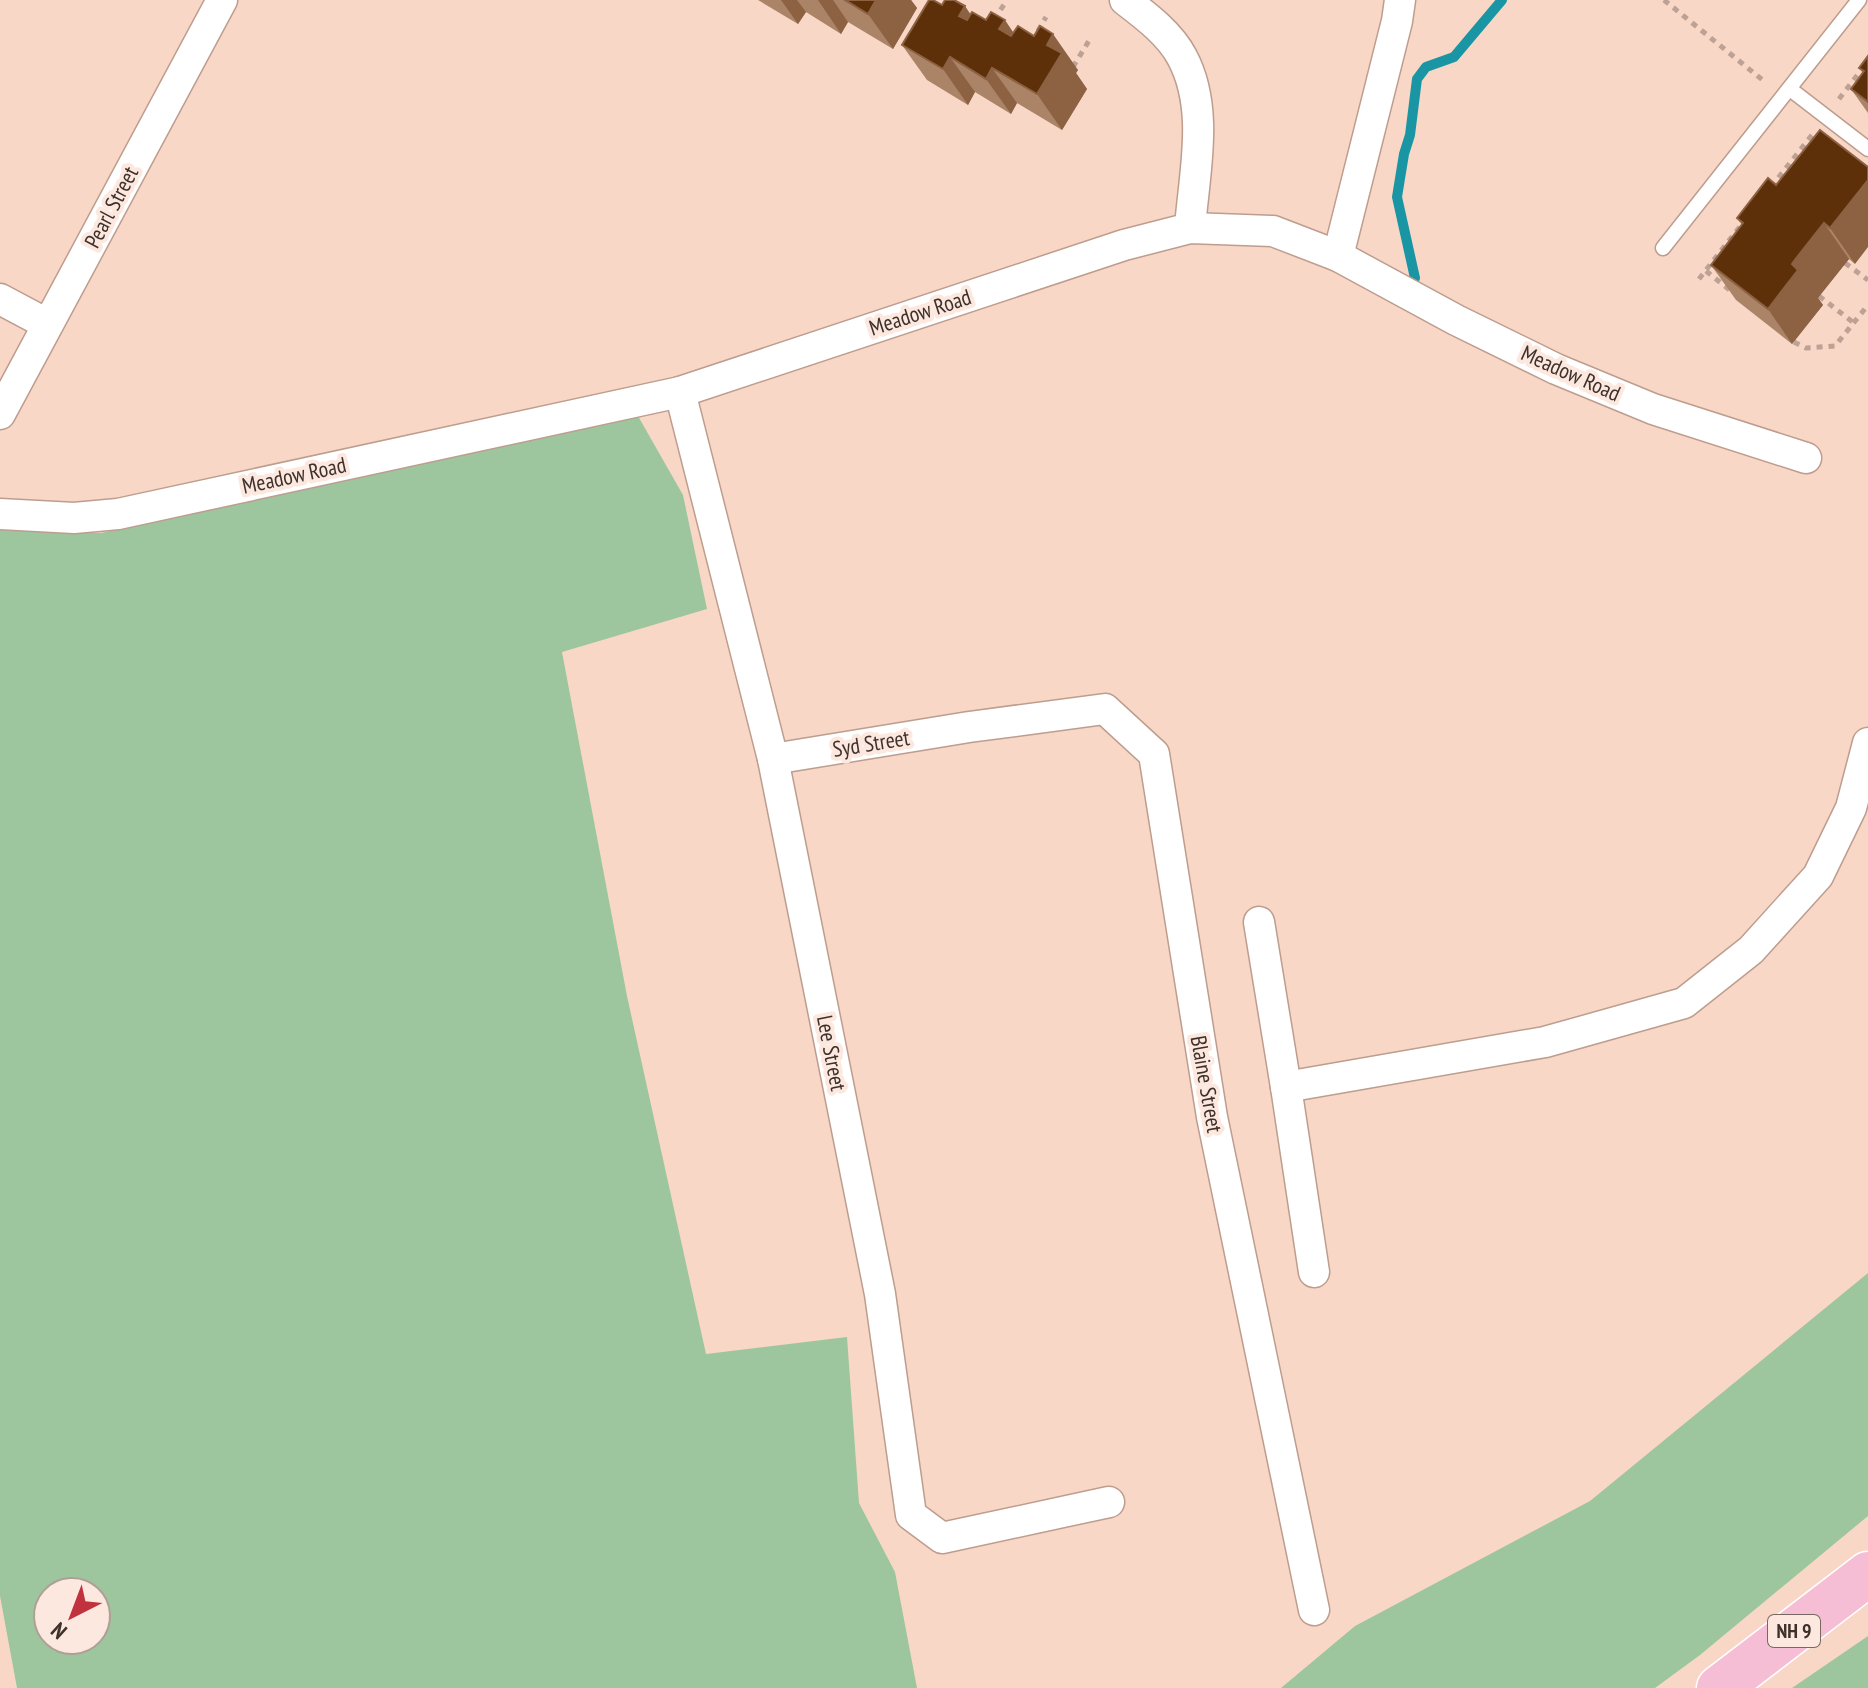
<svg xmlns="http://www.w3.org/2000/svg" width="1868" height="1688" viewBox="0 0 1868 1688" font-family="'PT Sans Narrow',sans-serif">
	<rect width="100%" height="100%" fill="#f9d7c7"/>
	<g fill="#9dc69e" fill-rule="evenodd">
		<path d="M 638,416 L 683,495 L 707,609 L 562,652 L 627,996 L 706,1354 L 847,1337 L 859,1503 L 895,1572 L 917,1688 L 17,1688 L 0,1596 L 0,530 L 101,533 ZM 48,1592 L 96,1592 L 96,1640 L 48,1640 Z"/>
		<polygon points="1868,1273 1868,1516 1700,1655 1655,1688 1281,1688 1355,1626 1590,1501"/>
		<polygon points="1868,1636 1868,1688 1792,1688"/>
	</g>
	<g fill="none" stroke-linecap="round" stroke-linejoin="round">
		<polyline stroke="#1995a4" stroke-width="10" points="1415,278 1397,197 1404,154 1410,135 1417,79 1426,67 1454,57 1502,0"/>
		<defs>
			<g id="lane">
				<polyline points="1790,89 1868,149"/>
				<polyline points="1663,248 1859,0"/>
			</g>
			<g id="street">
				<path d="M 1125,0 C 1146,16 1170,34 1182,57 C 1210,109 1194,173 1190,228"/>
				<polyline points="1338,256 1397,21 1400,0"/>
				<polyline points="0,299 47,324"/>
				<polyline points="680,392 773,759 880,1294 911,1515 942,1538 1109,1502"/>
				<polyline points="0,414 222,0"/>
				<polyline points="0,514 74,518 118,514 680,392 1124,245 1190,228 1273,231 1338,256 1456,320 1556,369 1653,409 1806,458"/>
				<polyline points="773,759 969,727 1105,709 1154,754 1212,1117 1314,1610"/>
				<polyline points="1259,922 1286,1087"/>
				<polyline points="1314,1272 1286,1087 1545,1042 1684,1003 1751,950 1818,876 1851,808 1868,743"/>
			</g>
			<polyline id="highway" points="1719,1688 1868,1574"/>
		</defs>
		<use href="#lane" stroke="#bd9d8e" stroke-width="17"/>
		<use href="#street" stroke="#bd9d8e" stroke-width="33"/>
		<use href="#highway" stroke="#fff" stroke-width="47"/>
		<g stroke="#bca194" stroke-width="5" stroke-dasharray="6 6" stroke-linecap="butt">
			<polyline points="1664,0 1765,82"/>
			<polyline points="994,20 1007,0"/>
			<polyline points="1038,31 1046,17"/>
			<polyline points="1073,67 1090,39"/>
			<polyline points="1839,99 1868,61"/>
			<polyline points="1771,187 1812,135"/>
			<polyline points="1845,263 1868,280"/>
			<polyline points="1706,271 1731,291"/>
			<polyline points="1699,279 1745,220"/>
			<polyline points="1819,296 1854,323"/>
			<polyline points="1794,342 1806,348 1835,346 1868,305"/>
		</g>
		<use href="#lane" stroke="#fff" stroke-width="14"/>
		<use href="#street" stroke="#fff" stroke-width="30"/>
		<use href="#highway" stroke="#f5bed5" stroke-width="44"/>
	</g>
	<g fill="#ab8468">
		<polygon points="758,0 911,0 917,8 893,49 848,22 841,34 806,12 798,24"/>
		<polygon points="942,5 986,20 1013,33 1078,70 1076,73 1087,89 1062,130 1017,103 1011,114 975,92 968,105 927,80 902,45"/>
		<polygon points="1868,56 1868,113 1851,89 1863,73 1859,68"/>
		<polygon points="1820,130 1855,264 1849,259 1819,296 1818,298 1823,305 1792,344 1736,300 1711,265 1742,225 1737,218 1776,185"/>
	</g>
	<g fill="#8c6243">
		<polygon points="781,0 797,0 806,12 798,24"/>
		<polygon points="818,0 833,0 848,22 841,34"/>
		<polygon points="876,0 911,0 917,8 893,49 868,14"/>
		<polygon points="965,6 989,42 959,16"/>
		<polygon points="1005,20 1029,56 999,29"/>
		<polygon points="1053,34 1078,70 1076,73 1087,89 1062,130 1037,94 1047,45"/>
		<polygon points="950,57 975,92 968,105 943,69"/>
		<polygon points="992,68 1017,103 1011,114 986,79"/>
		<polygon points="1868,180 1868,247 1855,264 1830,228"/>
		<polygon points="1824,223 1849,259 1818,298 1823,305 1792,344 1768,309 1792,264"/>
	</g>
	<g fill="#5d300a" stroke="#8c6243" stroke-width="2">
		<polygon points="845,0 876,0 868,14"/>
		<polygon points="929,0 933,0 942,5 945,0 954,0 965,6 959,16 967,20 972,12 986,20 991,12 1005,20 999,29 1011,36 1018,26 1034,36 1040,26 1053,34 1047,45 1062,53 1037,94 992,68 986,79 950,57 943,69 902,45"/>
		<polygon points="1868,56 1868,102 1851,89 1864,71 1859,68"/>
		<polygon points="1820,130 1868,167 1868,180 1830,228 1824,223 1794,261 1792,264 1798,270 1768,309 1711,265 1743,223 1737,218 1768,178 1776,185"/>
	</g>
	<g text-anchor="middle" stroke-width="8" stroke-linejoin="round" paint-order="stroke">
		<rect fill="#fce8de" stroke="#776861" stroke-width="2" x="1768" y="1615" width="52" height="32" rx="6"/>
		<g font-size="20" font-weight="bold" fill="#3e312b">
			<text x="1794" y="1638">NH 9</text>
		</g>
		<g font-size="22" fill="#3e312b" stroke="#fce8de">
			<text transform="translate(111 207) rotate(-62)" y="8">Pearl Street</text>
			<text transform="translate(920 312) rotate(-18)" y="8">Meadow Road</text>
			<text transform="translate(1571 373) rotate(24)" y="8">Meadow Road</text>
			<text transform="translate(294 475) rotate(-12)" y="8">Meadow Road</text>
			<text transform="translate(871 743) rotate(-9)" y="8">Syd Street</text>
			<text transform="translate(832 1053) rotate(79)" y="8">Lee Street</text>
			<text transform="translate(1207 1084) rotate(80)" y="8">Blaine Street</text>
		</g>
	</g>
	<g transform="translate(72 1616) rotate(222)"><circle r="38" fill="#fce8de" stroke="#b09f96" stroke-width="2"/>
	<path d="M0-6L14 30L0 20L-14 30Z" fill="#c2323e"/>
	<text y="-12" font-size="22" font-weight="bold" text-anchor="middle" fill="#3e312b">N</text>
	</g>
</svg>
